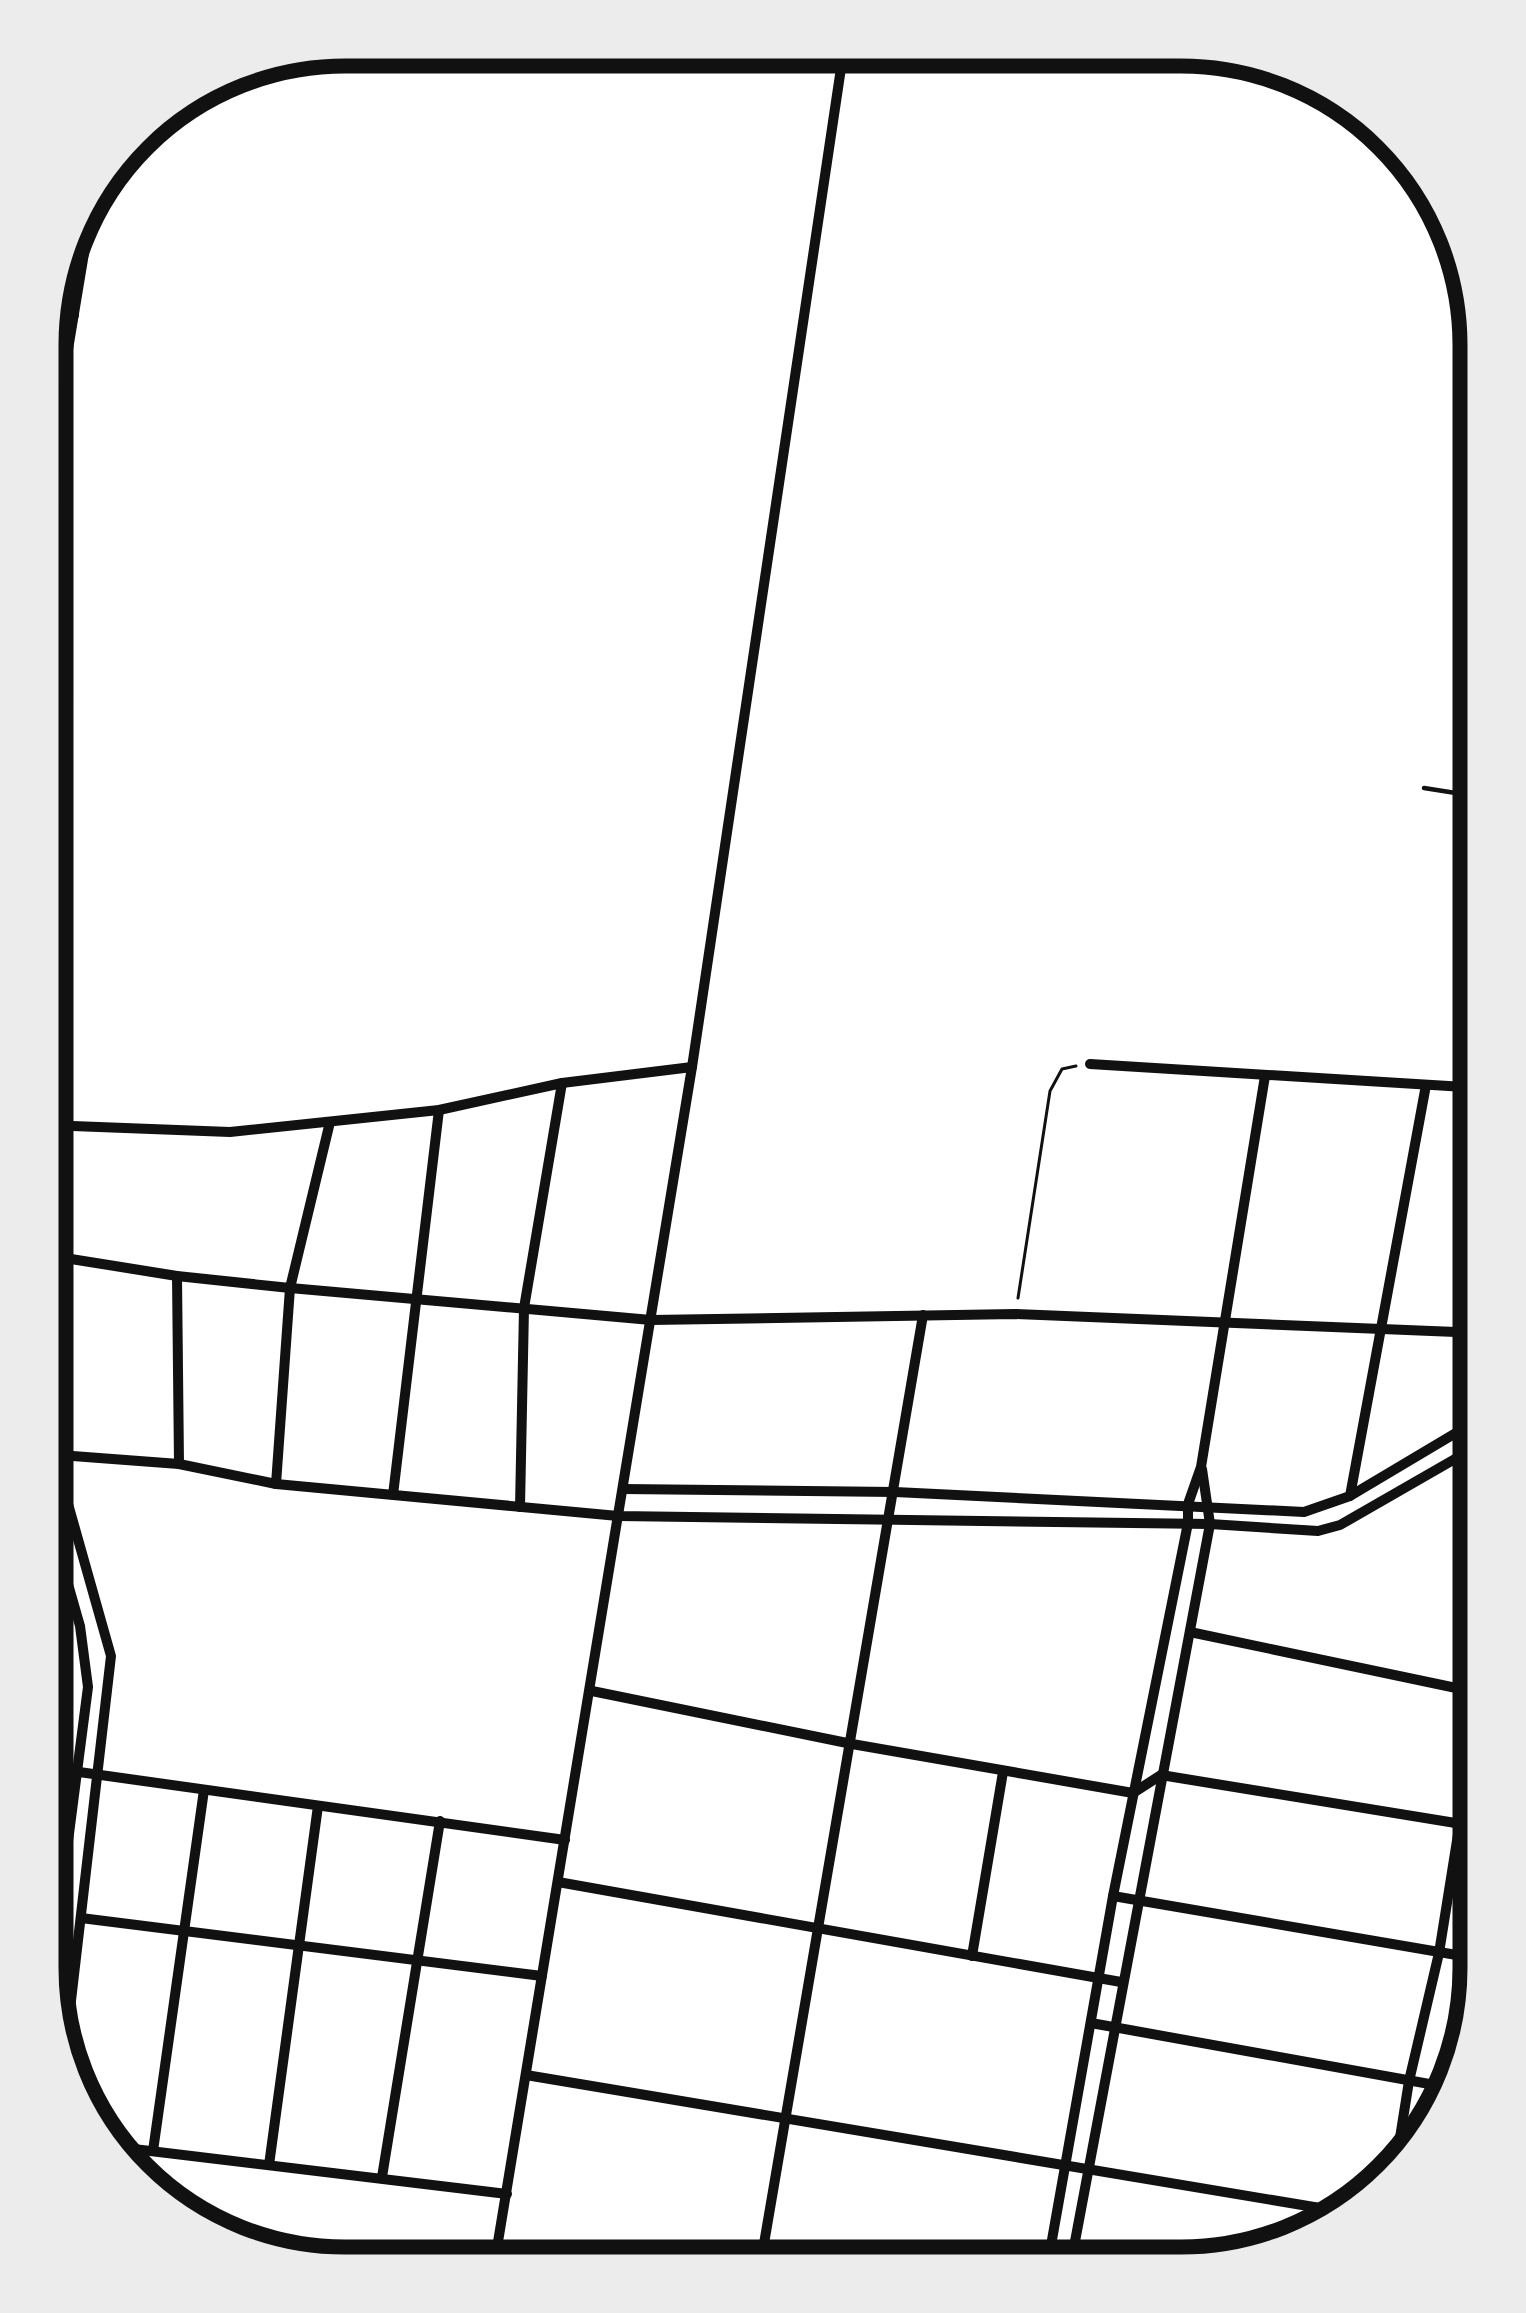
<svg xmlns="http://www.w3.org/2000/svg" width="1526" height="2313" viewBox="0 0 1526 2313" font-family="'PT Serif',serif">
	<rect width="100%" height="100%" fill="#fff"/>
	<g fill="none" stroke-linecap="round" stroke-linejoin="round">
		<polyline stroke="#111" stroke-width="3" points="1018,1298 1050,1091 1062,1069 1076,1066"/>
		<polyline stroke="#111" stroke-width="4.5" points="1424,788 1481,797"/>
		<g stroke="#111" stroke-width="10">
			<polyline points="48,306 74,315"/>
			<polyline points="47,414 60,397 48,397"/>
			<polyline points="47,476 96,181"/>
			<polyline points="1090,1064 1481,1088"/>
			<polyline points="46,1125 230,1132 439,1110 562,1083 692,1067"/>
			<polyline points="46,1255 177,1276 290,1288 651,1320 1015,1314 1481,1333"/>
			<polyline points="177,1276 179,1464"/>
			<polyline points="46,1426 111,1656 64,2061"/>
			<polyline points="46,1454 179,1464 276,1484 618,1516 1210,1524 1318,1531 1340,1525 1481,1444"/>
			<polyline points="276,1484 290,1288 330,1122"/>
			<polyline points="623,1489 895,1492 1304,1512 1350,1496 1481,1418"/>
			<polyline points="393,1495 439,1110"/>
			<polyline points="1350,1496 1426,1085"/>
			<polyline points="46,1507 80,1626 88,1687 49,1988"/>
			<polyline points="520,1507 524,1308 562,1083"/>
			<polyline points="1190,1632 1480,1693"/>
			<polyline points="592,1691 852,1744 1133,1793 1161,1775 1480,1827"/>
			<polyline points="79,1772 565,1840"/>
			<polyline points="558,1882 1121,1982"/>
			<polyline points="1113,1896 1480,1959"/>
			<polyline points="81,1918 542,1976"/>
			<polyline points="972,1956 1003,1772"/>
			<polyline points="1091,2023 1446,2087"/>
			<polyline points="526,2075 1338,2211"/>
			<polyline points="117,2147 507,2194"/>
			<polyline points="153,2151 204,1790"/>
			<polyline points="1396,2163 1409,2081 1439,1953 1480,1697"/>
			<polyline points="269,2165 318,1806"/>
			<polyline points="382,2177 440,1821"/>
			<polyline points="495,2263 515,2266"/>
			<polyline points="494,2266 692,1067 844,48"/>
			<polyline points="760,2267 923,1315"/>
			<polyline points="1047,2268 1113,1896 1188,1523 1188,1504 1201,1467 1265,1076"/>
			<polyline points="1070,2268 1210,1524 1202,1469"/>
		</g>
	</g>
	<path d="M0 0H1526V2313H0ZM345 66H1181A279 279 0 0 1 1460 345V1968A279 279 0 0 1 1181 2247H345A279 279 0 0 1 66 1968V345A279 279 0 0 1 345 66Z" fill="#ececec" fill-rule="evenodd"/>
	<path fill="none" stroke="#111" stroke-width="15" d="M345 66H1181A279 279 0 0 1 1460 345V1968A279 279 0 0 1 1181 2247H345A279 279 0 0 1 66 1968V345A279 279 0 0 1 345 66Z"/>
</svg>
